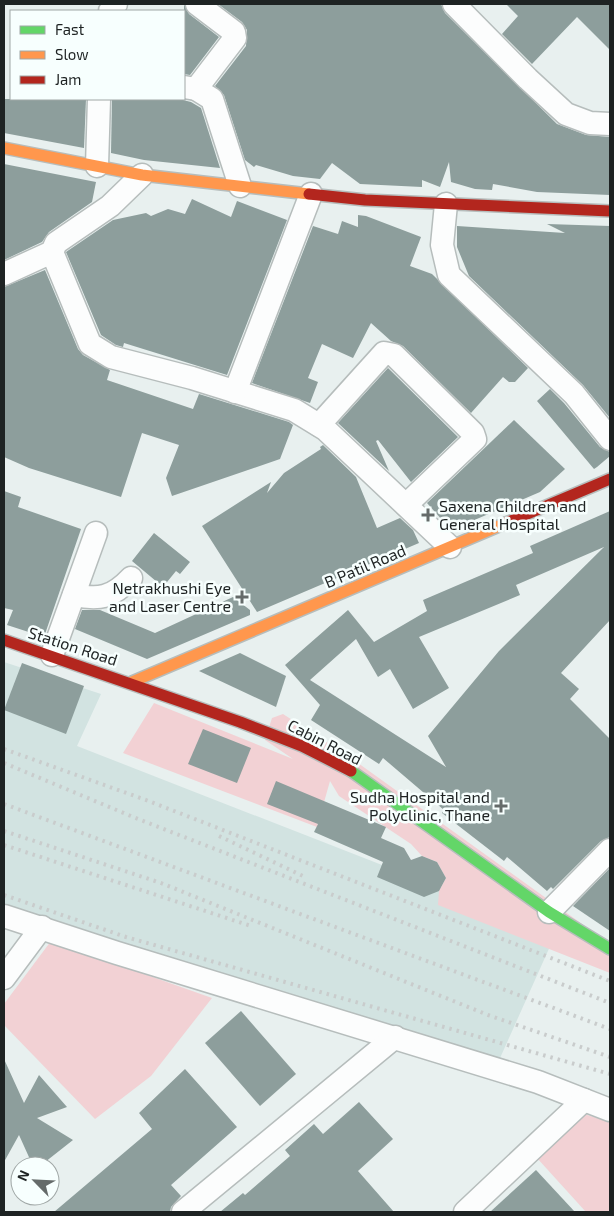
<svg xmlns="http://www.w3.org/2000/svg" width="614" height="1216" viewBox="0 0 614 1216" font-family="'Exo 2',sans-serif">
	<rect width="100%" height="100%" fill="#e8f0ef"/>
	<polygon fill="#d2e3e1" points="4,662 101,694 77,746 556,933 496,1067 4,918"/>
	<g fill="#f2d1d4">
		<polygon points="154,703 293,759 265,740 272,718 283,714 351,758 610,944 610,973 438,905 439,891 446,878 437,862 422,856 411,844 339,796 330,781 317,827 123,753"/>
		<polygon points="51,941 212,998 151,1076 95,1119 4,1025 4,1004"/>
		<polygon points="584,1114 610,1122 610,1212 586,1212 537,1158"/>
	</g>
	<g fill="#8d9e9c" fill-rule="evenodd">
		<polygon points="184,4 189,14 219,37 190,75 184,74"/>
		<polygon points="218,4 441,4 445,13 557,124 586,135 610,137 610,195 537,192 493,184 492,190 475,189 451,182 449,162 440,187 422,180 422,187 360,184 332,163 320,179 293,176 256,165 254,167 245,160 224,95 215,86 246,46 247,30 242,22"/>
		<polygon points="506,4 610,4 610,50 577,17 532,64 502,34 518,16"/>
		<polygon points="4,99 86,99 84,148 4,133"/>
		<polygon points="112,99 179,99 191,102 201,108 220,168 144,160 111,153"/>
		<polygon points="4,164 96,182 92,202 49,232 42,242 4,260"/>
		<polygon points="192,199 231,217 237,201 287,220 227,375 124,343 123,347 116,345 101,335 66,252 113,220 146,213 151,216 168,209 185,214"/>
		<polygon points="358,215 366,216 421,237 410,266 432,274 528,368 515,382 509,382 503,377 471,413 403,346 391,341 371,323 353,358 322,344 308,378 318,382 310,403 252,383 313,226 338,234 342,221 358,227"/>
		<polygon points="547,224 610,226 610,418 583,385 469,276 457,247 457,226 565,233"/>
		<polygon points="45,270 78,349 83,355 110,370 107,380 193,409 199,394 289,422 293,425 280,459 172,496 166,478 179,445 142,433 121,497 29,468 4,457 4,287"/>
		<polygon points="388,368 458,437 411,482 378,440 376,441 389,471 338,423"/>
		<polygon points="550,389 564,403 600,447 610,452 610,456 597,467 594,469 537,401"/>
		<polygon points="514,420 565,469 540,492 451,530 427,503"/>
		<polygon points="323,445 356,477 377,528 400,518 413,530 419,543 257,612 202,526 271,482 267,493 284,473 321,449 320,447"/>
		<polygon points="4,491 21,497 18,507 81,529 44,637 7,625 13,610 4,608"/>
		<path d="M 610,511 L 610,620 L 561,673 L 579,689 L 570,699 L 610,739 L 610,837 L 601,841 L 553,889 L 551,887 L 547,891 L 507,857 L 504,861 L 442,813 L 444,810 L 383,758 L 379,764 L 311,720 L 320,705 L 285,665 L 348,610 L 374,642 L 427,611 L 423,600 L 533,553 L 530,546 ZM 604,547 L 499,651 L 428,736 L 446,767 L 310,680 L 356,639 L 378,677 L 390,669 L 413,709 L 449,688 L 419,637 L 520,595 L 516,585 Z"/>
		<polygon points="154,533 190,562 180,574 176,571 163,587 132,561"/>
		<polygon points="233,597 250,610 250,615 147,659 75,629 82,610 100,610 155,633"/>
		<polygon points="240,653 286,676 276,707 199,671"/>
		<polygon points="22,663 84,686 66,734 4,710"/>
		<polygon points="203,729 251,748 237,783 188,764"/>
		<polygon points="276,781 386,827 381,838 404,848 411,860 422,856 437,862 446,878 439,891 424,897 377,877 383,862 314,832 318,824 267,804"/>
		<polygon points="610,868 610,931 573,906"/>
		<polygon points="241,1011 296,1074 260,1106 205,1043"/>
		<polygon points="4,1059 24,1103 39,1075 67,1107 37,1118 73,1140 40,1166 33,1166 19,1135 4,1162"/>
		<polygon points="185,1069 237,1127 171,1185 181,1196 171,1207 170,1212 54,1212 152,1129 139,1113"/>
		<polygon points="359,1102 393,1139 358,1171 394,1212 220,1212 243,1193 245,1195 290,1156 285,1150 314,1124 323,1134"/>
		<polygon points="536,1170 575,1212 490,1212"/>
	</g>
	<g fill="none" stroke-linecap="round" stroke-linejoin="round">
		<defs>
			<g id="street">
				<polyline points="454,4 528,79 566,114 590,123 610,124"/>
				<polyline points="110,11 116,4"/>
				<polyline points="184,87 196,89 212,99 240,186"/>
				<polyline points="196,89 235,38 234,32 197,4"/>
				<polyline points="97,166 99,99"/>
				<polyline points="446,204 442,245 449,275 574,394 610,439"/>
				<polyline points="52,252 90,344 111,357 192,378 294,410 325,429 450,547"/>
				<polyline points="4,274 52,252 56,243 110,206 142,175"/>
				<polyline points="235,392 311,194"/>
				<polyline points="319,425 384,353 394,355 473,433 475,439 406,505"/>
				<path d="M 74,595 C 99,600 112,598 131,578"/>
				<polyline points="52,655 96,533"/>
				<polyline points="549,912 610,850"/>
				<polyline points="4,916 117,953 538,1082 610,1110"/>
				<polyline points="4,978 42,927"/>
				<polyline points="183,1212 395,1037"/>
				<polyline points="465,1212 584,1100"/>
			</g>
			<polyline id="fast" points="351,771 549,912 610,949"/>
			<g id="slow">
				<polyline points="4,148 142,175 309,194"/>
				<polyline points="132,682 506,523"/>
			</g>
			<g id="jam">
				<polyline points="309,194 365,200 610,211"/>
				<polyline points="506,523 610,479"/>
				<polyline points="4,640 240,722 302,746 351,771"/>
			</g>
		</defs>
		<use href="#street" stroke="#b6bdbc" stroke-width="25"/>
		<use href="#fast" stroke="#b6bdbc" stroke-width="14"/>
		<use href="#slow" stroke="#b6bdbc" stroke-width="14"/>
		<use href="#jam" stroke="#b6bdbc" stroke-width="14"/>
		<use href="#street" stroke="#fcfdfd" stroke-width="22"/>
		<use href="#fast" stroke="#63d668" stroke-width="11"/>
		<use href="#slow" stroke="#ff974d" stroke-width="11"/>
		<use href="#jam" stroke="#b3261e" stroke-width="11"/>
		<g stroke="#c9cccc" stroke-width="4" stroke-dasharray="2.5 5" stroke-linecap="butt">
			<polyline points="4,749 146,800 610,981"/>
			<polyline points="4,763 138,819 610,1003"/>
			<polyline points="4,804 610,1029"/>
			<polyline points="4,831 161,883 488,1015 610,1057"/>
			<polyline points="219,836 305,877"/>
			<polyline points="4,845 251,926"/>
			<polyline points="4,895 126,937 610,1074"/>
		</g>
	</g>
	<g fill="#656b6a" stroke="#f7fffe" stroke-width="2">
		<path d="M425.5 507.5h5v5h5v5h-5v5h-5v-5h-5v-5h5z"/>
		<path d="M239.5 589.5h5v5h5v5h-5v5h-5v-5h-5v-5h5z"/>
		<path d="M498.5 798.5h5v5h5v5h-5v5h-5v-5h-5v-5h5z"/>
	</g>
	<g text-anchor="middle" stroke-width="5" stroke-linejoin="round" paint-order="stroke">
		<g font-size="16" fill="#1e2323" stroke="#f7fffe" text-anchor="end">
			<text x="439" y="512" text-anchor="start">Saxena Children and<tspan x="439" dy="18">General Hospital</tspan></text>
			<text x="231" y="594">Netrakhushi Eye<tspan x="231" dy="18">and Laser Centre</tspan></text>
			<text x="490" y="803">Sudha Hospital and<tspan x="490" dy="18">Polyclinic, Thane</tspan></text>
		</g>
		<g font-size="16" fill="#1e2323" stroke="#f7fffe">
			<text transform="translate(365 566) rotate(-23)" y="6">B Patil Road</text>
			<text transform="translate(73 646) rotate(18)" y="6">Station Road</text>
			<text transform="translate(325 742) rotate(27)" y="6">Cabin Road</text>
		</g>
	</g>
	<rect width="614" height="1216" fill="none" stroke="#1e2323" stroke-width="10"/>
	<rect x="10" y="10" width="175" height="90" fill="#f7fffe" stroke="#a0a7a6"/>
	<rect x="20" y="26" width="25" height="8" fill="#63d668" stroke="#a0a7a6"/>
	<text x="55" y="35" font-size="15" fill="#1e2323">Fast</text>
	<rect x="20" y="51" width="25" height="8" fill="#ff974d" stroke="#a0a7a6"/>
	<text x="55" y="60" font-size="15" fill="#1e2323">Slow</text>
	<rect x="20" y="76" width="25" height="8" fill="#b3261e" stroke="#a0a7a6"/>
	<text x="55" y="85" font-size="15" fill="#1e2323">Jam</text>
	<g transform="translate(35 1181) rotate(294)"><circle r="24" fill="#f7fffe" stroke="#a0a7a6"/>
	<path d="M0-4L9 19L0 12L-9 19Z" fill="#656b6a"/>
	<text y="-8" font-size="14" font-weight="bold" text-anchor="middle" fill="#1e2323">N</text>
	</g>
</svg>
